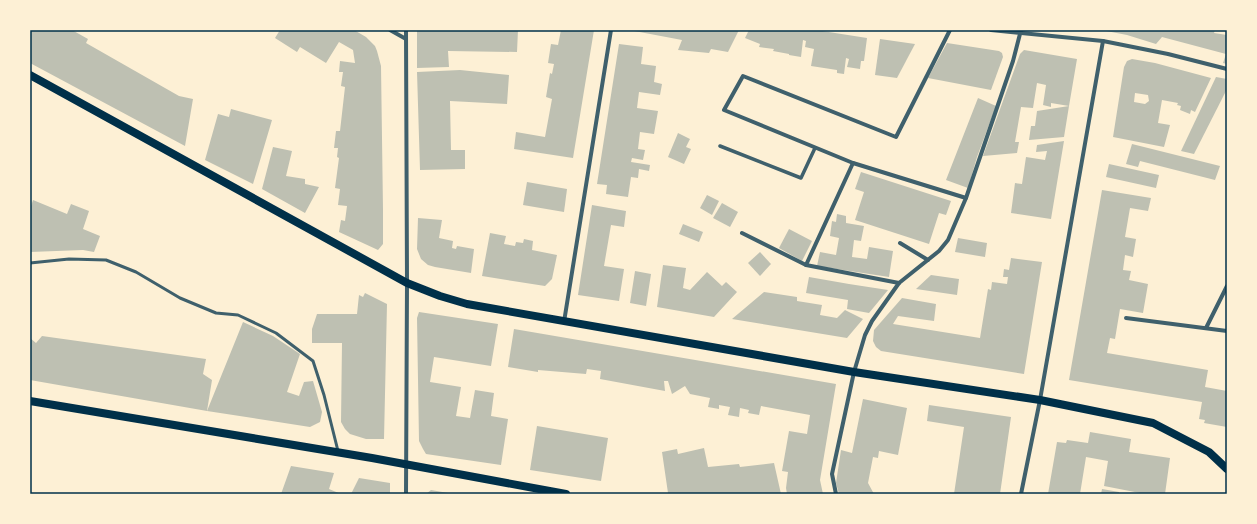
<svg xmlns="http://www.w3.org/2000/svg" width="1257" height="524" viewBox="0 0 1257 524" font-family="Ubuntu,sans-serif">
	<rect width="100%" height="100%" fill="#fdf0d5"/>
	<g fill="#bec0b2" fill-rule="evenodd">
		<polygon points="30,30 72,30 88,39 86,43 179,96 193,99 185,146 30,63"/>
		<polygon points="280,30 354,30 366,37 375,46 377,51 381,66 383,210 383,244 378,250 339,232 341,220 345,221 347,206 338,205 340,189 335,188 339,158 337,157 338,148 334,148 336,131 340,131 345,87 341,86 343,72 339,72 340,61 355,63 353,50 339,42 326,63 300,47 297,52 275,38"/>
		<polygon points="417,30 518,30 517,52 448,51 449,67 417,68"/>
		<polygon points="561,30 594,30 573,158 514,149 516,132 545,137 552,99 546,97 550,73 552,74 554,64 548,63 551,44 558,45"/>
		<polygon points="629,30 739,30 728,52 711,49 709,53 678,50 682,40"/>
		<polygon points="749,30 816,30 867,38 864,61 861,61 860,69 847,67 849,59 846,58 844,74 837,73 837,70 811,66 814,49 805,47 806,41 803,40 801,57 789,55 789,54 773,51 774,49 759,47 760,44 745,38"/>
		<polygon points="1101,30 1215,30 1214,33 1227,35 1227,64 1223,63 1226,54 1162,37 1156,44 1127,35"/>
		<polygon points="880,39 915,44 897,78 875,75"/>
		<polygon points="947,43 999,51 1002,53 1003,57 991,90 928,78"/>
		<polygon points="619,44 643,47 641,64 656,66 654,82 662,84 660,95 639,92 637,108 658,111 654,134 640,132 638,149 645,150 643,160 632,158 631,162 650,165 649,171 639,169 638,178 631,177 628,197 606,194 607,185 597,184"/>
		<polygon points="1024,50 1077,59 1069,106 1051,103 1051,107 1043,105 1046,85 1037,83 1033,108 1021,107 1015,142 1019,142 1017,153 983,156 1020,54"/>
		<path d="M 1132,59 L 1155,63 L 1211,78 L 1195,112 L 1191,110 L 1190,114 L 1180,110 L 1181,106 L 1177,105 L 1178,103 L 1162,100 L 1158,123 L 1170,125 L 1164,147 L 1113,137 L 1124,67 L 1127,61 ZM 1135,93 L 1148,95 L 1149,101 L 1145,104 L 1134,102 Z"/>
		<polygon points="460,70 509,75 507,104 450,101 451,150 465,150 465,169 420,170 417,72"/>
		<polygon points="1216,77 1227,79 1227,89 1194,154 1181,151"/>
		<polygon points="978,98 996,106 977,157 968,188 946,180"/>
		<polygon points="1069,106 1064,137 1029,140 1031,126 1035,126 1037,111"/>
		<polygon points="231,109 272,120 253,184 205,160 218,114 229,117"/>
		<polygon points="678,133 690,139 686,147 691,149 684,164 668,157"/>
		<polygon points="1064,141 1051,219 1011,213 1015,183 1022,184 1026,157 1045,160 1047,151 1036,152 1037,145"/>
		<polygon points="1132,144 1220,166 1215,180 1140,161 1138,167 1126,164"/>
		<polygon points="273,147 292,151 286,176 305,179 305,184 319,187 305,213 262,189"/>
		<polygon points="1109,164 1159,175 1156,188 1106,177"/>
		<polygon points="861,172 951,201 946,215 939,213 929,244 855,220 864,192 855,189"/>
		<polygon points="527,182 567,189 564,212 523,205"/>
		<polygon points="1102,190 1151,198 1148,211 1130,208 1125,237 1136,239 1133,257 1125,255 1123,270 1131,271 1129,280 1148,284 1143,313 1120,309 1115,339 1110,338 1107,353 1208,370 1205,387 1227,391 1227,427 1204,423 1205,420 1199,419 1202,402 1069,380"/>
		<polygon points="707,195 719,201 712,215 700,208"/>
		<polygon points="33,200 67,214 71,204 89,211 83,229 100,236 94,252 83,250 30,252 30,209"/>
		<polygon points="722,203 738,212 730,227 713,218"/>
		<polygon points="592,205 626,211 624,227 611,225 604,266 624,269 619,301 578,295"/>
		<polygon points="837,214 846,216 846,223 864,226 861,241 854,240 852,257 867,259 869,247 893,251 889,277 817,266 820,252 836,255 839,238 830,236 832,221 836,222"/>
		<polygon points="418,218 442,220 439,238 453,241 452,248 456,249 457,246 474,249 471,273 435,267 428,265 421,259 417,249"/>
		<polygon points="683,224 703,232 699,242 679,234"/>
		<polygon points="789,229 812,241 802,261 779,248"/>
		<polygon points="490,233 506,236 504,244 515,246 516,242 523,243 524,239 533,241 532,250 557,255 552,279 545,286 482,276"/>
		<polygon points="958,238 987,243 985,257 955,252"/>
		<polygon points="760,252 771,264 760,276 748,263"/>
		<polygon points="1011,258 1042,262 1024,374 881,351 876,347 873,341 874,330 902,298 936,304 934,321 898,316 893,324 980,338 988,289 991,290 992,282 1007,284 1008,277 1003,277 1004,269 1009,270"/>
		<polygon points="663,265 686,268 683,288 690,290 707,272 722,286 726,282 737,292 714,317 657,307"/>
		<polygon points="635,271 651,274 646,306 630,303"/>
		<polygon points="931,275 959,279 957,295 916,289"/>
		<polygon points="809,277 849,284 888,290 869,313 847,309 848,300 806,293"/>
		<polygon points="764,292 797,297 797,301 822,305 820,315 837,318 845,310 863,319 847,338 732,319"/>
		<polygon points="365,293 387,304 384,439 366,439 350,434 345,429 341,422 342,343 312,343 312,329 317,314 357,314 359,295 363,297"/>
		<polygon points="419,312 498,324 491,366 434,357 430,382 461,387 456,416 470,418 475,390 494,393 491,416 508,419 501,465 426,454 423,449 419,441 417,318"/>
		<polygon points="243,322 273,336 300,354 287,392 299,396 304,382 313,381 322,412 320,422 310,427 207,411"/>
		<polygon points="514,329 836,384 820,480 823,494 787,494 786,488 788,472 782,471 789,431 807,434 810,415 761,406 759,415 748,413 749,410 740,408 739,417 728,415 730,407 719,405 719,409 708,407 710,398 690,394 685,386 672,394 668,381 664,381 665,391 600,379 601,371 587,369 586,374 538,370 538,372 508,367"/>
		<polygon points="42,336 206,359 203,374 212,380 207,411 30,380 30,338 36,343"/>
		<polygon points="863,399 907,408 898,455 879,451 878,458 873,457 868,483 874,494 839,494 836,483 841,450 852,453"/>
		<polygon points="929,405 1011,417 1000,494 954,494 964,427 927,421"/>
		<polygon points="537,426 608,438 601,481 530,470"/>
		<polygon points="1090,432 1131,439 1129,452 1170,458 1165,494 1145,494 1104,486 1108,461 1086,457 1080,494 1048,494 1057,442 1066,443 1067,440 1088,443"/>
		<polygon points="704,448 708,467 739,464 740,467 774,463 781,494 668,493 662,452 677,449 678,454"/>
		<polygon points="291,466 334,473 329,489 341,494 281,494"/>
		<polygon points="359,478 390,483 390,494 351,494"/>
		<polygon points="1102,489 1119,492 1119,494 1101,494"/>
		<polygon points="431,490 448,493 448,494 426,494"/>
	</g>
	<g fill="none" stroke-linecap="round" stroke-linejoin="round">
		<polyline stroke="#3f606c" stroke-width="3" points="30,263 69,259 106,260 136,272 180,298 216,313 238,315 276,333 313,361 324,395 338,451"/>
		<polyline stroke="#3f606c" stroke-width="3.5" points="720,146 801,178 815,148"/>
		<g stroke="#3f606c" stroke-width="4">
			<polyline points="390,30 406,39"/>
			<polyline points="950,30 896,137 743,76 724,110 853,163 966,198"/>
			<polyline points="991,30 1103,41 1168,54 1227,69"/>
			<polyline points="742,233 806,265 899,283"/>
			<polyline points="900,243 928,260"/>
			<polyline points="806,265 853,163"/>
			<polyline points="1126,318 1227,331"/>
			<polyline points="564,322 611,30"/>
			<polyline points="1206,328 1227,286"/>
			<polyline points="406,494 407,283 406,30"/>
			<polyline points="836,494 832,474 854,372 865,335 872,321 899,283 939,251 948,240 966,198 1013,61 1021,30"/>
			<polyline points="1021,494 1040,400 1103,41"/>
		</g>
		<g stroke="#003049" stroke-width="8">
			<polyline points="30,75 407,283 440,296 467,304 854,372 1040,400 1153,423 1209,452 1227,469"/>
			<polyline points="30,401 372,458 566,494"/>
		</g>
	</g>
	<rect width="1257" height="524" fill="none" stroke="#fdf0d5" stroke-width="62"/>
	<rect x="31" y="31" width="1195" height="462" fill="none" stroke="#003049" stroke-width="1.5"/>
</svg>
